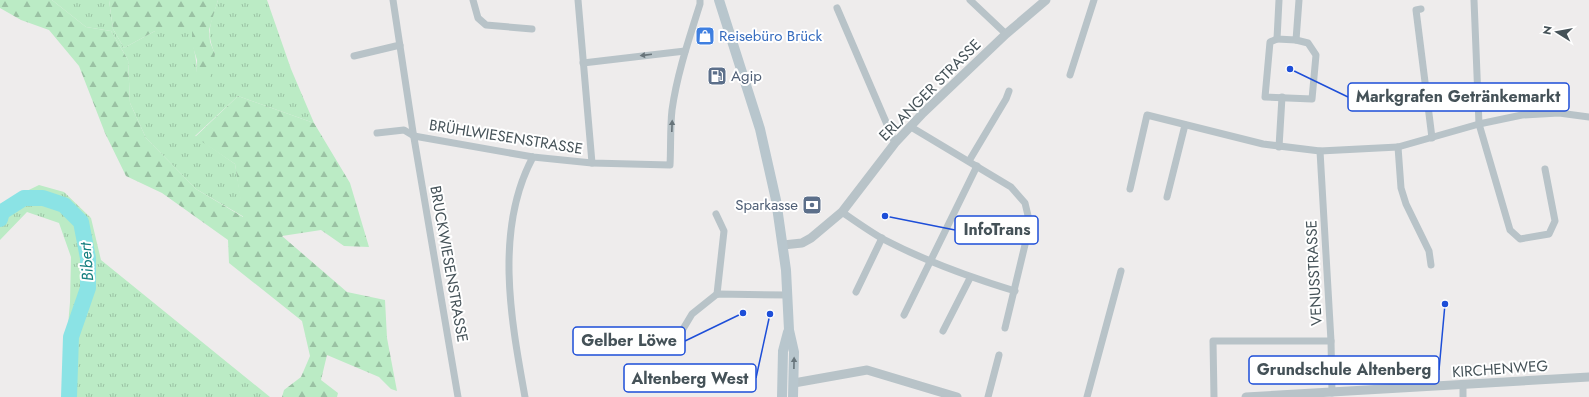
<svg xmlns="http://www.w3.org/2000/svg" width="1589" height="397" viewBox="0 0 1589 397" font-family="Jost,sans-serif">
	<defs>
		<pattern id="grass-tufts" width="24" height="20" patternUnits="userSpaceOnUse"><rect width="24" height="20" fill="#bbebc5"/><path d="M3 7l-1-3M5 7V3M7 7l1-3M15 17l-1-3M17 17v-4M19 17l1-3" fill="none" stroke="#9ac1a3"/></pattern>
		<pattern id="forest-firs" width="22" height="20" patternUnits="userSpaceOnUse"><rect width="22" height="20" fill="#bbebc5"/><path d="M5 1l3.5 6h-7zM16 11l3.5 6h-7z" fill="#9ac1a3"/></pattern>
	</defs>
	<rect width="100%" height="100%" fill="#eeecec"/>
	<g fill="url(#grass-tufts)">
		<path d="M 52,0 L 109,0 L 113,29 L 124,48 L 155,31 L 192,31 C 192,45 197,58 197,73 L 215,54 C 205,31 211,23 218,0 L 267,0 L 291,69 L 314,123 L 238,96 L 195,136 L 235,164 L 244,217 L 196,189 L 146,138 L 130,103 L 128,60 L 111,31 L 86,27 Z"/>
		<polygon points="39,185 64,192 91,218 101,260 270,397 62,397 70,302 71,257 59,223 27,212 0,240 0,204"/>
	</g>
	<g fill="url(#forest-firs)">
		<polygon points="0,0 52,0 86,27 111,31 128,60 130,103 146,138 196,189 243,217 235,164 195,137 238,96 314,123 350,183 369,247 344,246 321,230 282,236 347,292 385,300 387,338 397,391 391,389 379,377 327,355 321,380 338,393 337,397 282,397 284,390 301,377 310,356 302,321 229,263 228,240 162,193 126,176 105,133 79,66 49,30 21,20 0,8"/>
		<polygon points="109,0 218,0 209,30 210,42 215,54 210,79 206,82 201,80 197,73 197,60 192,44 192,31 155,31 124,48 113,29"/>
	</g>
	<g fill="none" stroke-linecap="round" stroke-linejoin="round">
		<polyline stroke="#8be3e5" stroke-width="16" points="0,219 2,212 24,198 43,198 64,205 81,222 88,258 88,288 71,337 69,397"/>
		<g stroke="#b8c3c8" stroke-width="7">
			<polyline points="393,0 413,132 458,397"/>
			<polyline points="473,0 478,18 486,25 532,29"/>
			<polyline points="578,0 592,163"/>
			<polyline points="970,0 1006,34"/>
			<polyline points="1279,0 1277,39 1296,40 1299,0"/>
			<polyline points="1474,0 1479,124 1510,230 1520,239 1549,234 1555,221 1545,169"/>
			<polyline points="837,8 895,143"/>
			<polyline points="1421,9 1416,10 1432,138"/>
			<polyline points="1277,39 1270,42 1265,97 1312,99 1316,55 1308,43 1296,40"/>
			<polyline points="354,56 400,45"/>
			<polyline points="583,63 685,51"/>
			<polyline points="1070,75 1094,0"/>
			<polyline points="911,127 1011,187 1025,203 1030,224 1005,328"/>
			<path d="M 377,133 L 404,130 L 414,136 L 533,157 L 592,163 L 670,165 C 671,147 670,128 672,110 C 677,74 689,39 700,4 L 700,0"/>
			<polyline points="1279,147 1282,97"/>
			<polyline points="1398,147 1401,188 1406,204 1429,251 1431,265"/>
			<polyline points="1320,151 1331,341 1332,393"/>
			<polyline points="969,161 1006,99 1009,91"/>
			<polyline points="1130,189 1147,115 1263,144 1320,151 1398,147 1479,124 1522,115 1559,113 1589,117"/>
			<polyline points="1167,197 1185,125"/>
			<path d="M 842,212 C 855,221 869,231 883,239 C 925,261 969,277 1015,291"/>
			<polyline points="716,214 724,231 717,294"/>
			<polyline points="856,292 882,238"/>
			<polyline points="904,315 977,166"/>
			<polyline points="943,331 970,278"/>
			<polyline points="671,349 692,314 717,294 787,295"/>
			<polyline points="1463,385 1463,397"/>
			<path d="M 525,397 C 511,320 494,229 533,157"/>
			<polyline points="988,397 999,355"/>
			<polyline points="1087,397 1121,271"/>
			<polyline points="1214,397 1213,341 1331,341"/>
		</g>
		<g stroke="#b8c3c8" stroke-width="9">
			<polyline points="783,245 802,243 811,238 842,212 895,143 923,113 1006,34 1046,0"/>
			<polyline points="794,383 867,370 957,397"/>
			<polyline points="1246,397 1589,377"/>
		</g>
		<g stroke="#b8c6cd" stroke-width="10">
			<polyline points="719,0 760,129 776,200 786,270 789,330 794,352 793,397"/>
			<polyline points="782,397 783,351 788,332"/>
		</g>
	</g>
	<defs><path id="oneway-solid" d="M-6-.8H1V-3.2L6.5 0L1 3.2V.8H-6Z"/></defs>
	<g fill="#68747a">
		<use href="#oneway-solid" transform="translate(646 55) rotate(173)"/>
		<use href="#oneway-solid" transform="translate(672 126) rotate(-88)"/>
	</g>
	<use fill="#68757b" href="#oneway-solid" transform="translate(794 363) rotate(-89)"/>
	<defs>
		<symbol id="shop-square" viewBox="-11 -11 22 22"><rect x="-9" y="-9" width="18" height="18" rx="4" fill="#3f7fe0" stroke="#fff"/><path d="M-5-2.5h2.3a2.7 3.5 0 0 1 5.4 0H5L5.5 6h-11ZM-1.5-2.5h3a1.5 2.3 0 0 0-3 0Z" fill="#fff"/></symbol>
		<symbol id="fuel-square" viewBox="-11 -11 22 22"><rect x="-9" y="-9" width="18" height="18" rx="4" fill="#5c6f8a" stroke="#fff"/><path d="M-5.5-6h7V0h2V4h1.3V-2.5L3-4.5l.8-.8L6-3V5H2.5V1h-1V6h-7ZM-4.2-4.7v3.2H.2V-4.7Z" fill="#fff"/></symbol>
		<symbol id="bank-square" viewBox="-11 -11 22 22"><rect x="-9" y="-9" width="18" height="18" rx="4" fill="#5c6f8a" stroke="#fff"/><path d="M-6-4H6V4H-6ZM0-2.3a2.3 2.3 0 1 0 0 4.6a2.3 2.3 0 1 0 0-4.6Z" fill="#fff"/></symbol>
	</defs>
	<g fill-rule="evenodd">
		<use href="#shop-square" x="694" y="25" width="22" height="22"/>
		<use href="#fuel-square" x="706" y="65" width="22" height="22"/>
		<use href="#bank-square" x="801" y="194" width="22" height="22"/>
	</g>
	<g text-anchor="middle" stroke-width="4" stroke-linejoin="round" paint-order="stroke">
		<g font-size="15" fill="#366cbe" stroke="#fff" text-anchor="start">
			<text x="719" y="41">Reisebüro Brück</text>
		</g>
		<g font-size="15" fill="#4e5e75" stroke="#fff" text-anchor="start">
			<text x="731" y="81">Agip</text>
			<text x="798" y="210" text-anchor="end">Sparkasse</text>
		</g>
		<g font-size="15" fill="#455258" stroke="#fff">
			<text transform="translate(930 90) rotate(-45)" y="5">ERLANGER STRASSE</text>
			<text transform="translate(506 137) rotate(9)" y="5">BRÜHLWIESENSTRASSE</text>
			<text transform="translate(449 264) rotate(80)" y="5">BRUCKWIESENSTRASSE</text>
			<text transform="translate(1314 273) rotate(-93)" y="5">VENUSSTRASSE</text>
			<text transform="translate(1500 369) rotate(-4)" y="5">KIRCHENWEG</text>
		</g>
		<g font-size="16" font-style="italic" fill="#147e7f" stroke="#fff">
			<text transform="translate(86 262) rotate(-94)" y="6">Bibert</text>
		</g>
	</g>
	<path fill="none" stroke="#1d4ed8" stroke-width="1.5" d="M1290 69L1348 97M885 216L955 230M743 313L685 341M1445 304L1439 370M770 314L756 378"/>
	<g fill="#1d4ed8" stroke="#fff" stroke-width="1.5">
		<circle cx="1290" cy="69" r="4"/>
		<circle cx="885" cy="216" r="4"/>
		<circle cx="743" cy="313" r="4"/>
		<circle cx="1445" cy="304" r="4"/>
		<circle cx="770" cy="314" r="4"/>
	</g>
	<g fill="#fff" stroke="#1d4ed8" stroke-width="1.5">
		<rect x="1348" y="83" width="221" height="28" rx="4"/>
		<rect x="955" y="216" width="83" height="28" rx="4"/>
		<rect x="573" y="327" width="112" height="28" rx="4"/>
		<rect x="1249" y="356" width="190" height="28" rx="4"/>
		<rect x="624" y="364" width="132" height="28" rx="4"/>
	</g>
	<g font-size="16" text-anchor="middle" font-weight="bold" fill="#455258">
		<text x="1458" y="102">Markgrafen Getränkemarkt</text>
		<text x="997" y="235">InfoTrans</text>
		<text x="629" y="346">Gelber Löwe</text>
		<text x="1344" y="375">Grundschule Altenberg</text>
		<text x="690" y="384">Altenberg West</text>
	</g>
	<g transform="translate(1557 32) rotate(281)" stroke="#ffffff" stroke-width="3" paint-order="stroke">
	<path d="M0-3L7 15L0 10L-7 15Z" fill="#455258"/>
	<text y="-6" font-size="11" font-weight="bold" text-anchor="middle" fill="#455258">N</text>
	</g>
</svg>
